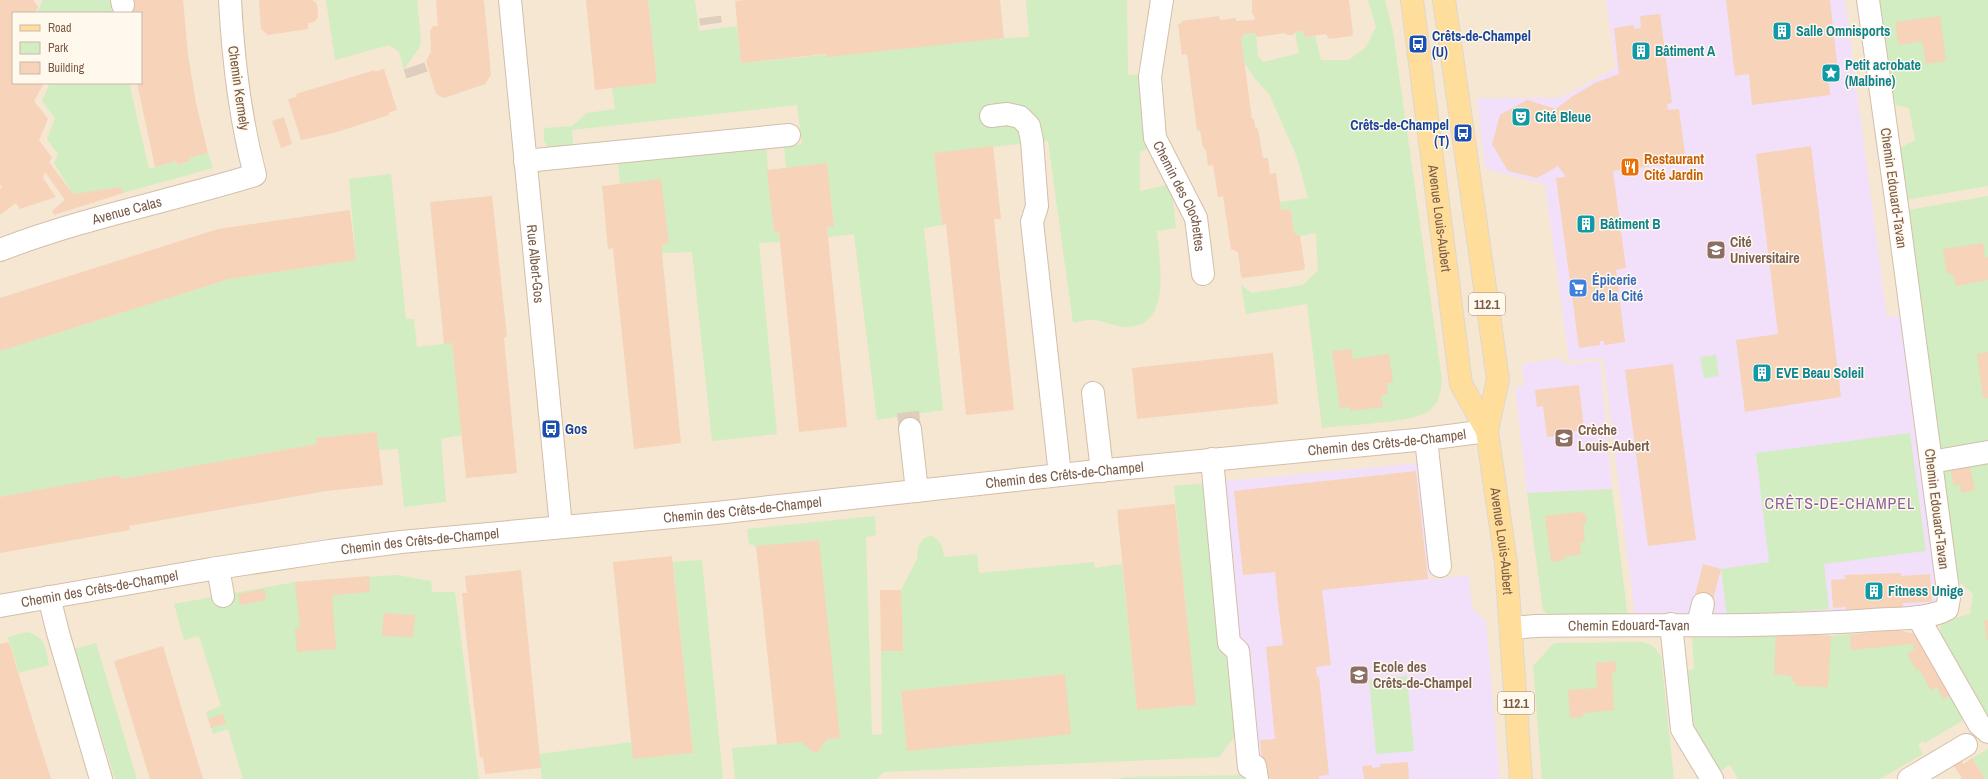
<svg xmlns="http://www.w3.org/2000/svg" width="1988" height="779" viewBox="0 0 1988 779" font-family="'Archivo Narrow',sans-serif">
	<rect width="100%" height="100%" fill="#fef5e4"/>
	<path fill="#f6e7d2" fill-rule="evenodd" d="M 0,0 L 1988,0 L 1988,779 L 0,779 ZM 13,13 L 141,13 L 141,83 L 13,83 Z"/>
	<g fill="#f2e0fa">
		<polygon points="1606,0 1845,0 1887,317 1902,316 1932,549 1937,607 1790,617 1635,616 1603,358 1569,361 1545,184 1485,169 1477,98 1560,98 1616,68"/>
		<polygon points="1560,358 1567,365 1600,361 1612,489 1527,493 1515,387 1524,386 1522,364"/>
		<polygon points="1418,463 1430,580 1469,575 1472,608 1486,621 1500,779 1252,779 1251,775 1240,776 1214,554 1207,483"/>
	</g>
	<g fill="#d1edc1" fill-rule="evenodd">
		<polygon points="43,0 110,0 112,13 120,13 37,13"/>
		<polygon points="326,0 417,0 421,40 419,48 404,69 399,52 389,45 335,60"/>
		<path d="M 648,0 L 695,0 L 699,31 L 737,26 L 741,63 L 1004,38 L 1029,37 L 1026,0 L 1127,0 L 1128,75 L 1141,74 L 1147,149 L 1140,152 L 1140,191 L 1171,184 L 1176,228 L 1157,231 C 1159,261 1173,326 1127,327 C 1116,327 1105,321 1094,320 C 1087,319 1079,322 1073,323 L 1048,141 L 934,153 L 942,225 L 924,228 L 943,410 L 877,420 L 854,234 L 828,237 L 827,227 L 834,226 L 827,163 L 786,168 L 784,147 L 802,144 L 797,105 L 572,130 L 573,145 L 548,147 L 544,141 L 544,128 L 572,126 L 587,113 L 615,109 L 612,88 L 657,83 Z"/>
		<path d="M 1368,0 L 1385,0 L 1393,32 L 1442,380 C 1441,392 1440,401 1430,410 C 1416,423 1344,425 1322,428 L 1307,304 L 1246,314 L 1241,285 L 1252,293 L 1303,285 L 1318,270 L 1316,233 L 1300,236 L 1294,233 L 1291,212 L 1288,209 L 1281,210 L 1280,202 L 1308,198 L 1297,157 L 1269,94 L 1256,80 L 1244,62 L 1241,38 L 1244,34 L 1256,33 L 1258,56 L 1264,62 L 1299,53 L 1295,32 L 1304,31 L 1306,37 L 1315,36 L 1321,60 L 1349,60 L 1366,47 L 1376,27 Z"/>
		<polygon points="1880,0 1988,0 1988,186 1906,200 1898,149 1915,140 1909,108 1895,105"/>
		<polygon points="50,83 129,83 149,169 176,161 177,165 189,162 189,158 208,153 213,168 123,193 121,188 73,194 54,163 58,154 47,139 55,118 42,101"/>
		<polygon points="766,147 774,232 779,232 780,242 759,243 777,434 712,441 692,252 662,253 662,244 668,243 661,180 620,184 618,162"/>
		<polygon points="391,174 406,319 414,319 417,347 452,343 462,435 441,439 446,502 404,507 398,449 379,450 377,432 317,438 317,444 121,479 119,476 0,497 0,351 229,279 356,260 349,179"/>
		<polygon points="1988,196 1988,449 1940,453 1908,210"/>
		<polygon points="1716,355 1719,376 1704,378 1700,357"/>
		<polygon points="1910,433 1926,551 1824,564 1829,609 1727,617 1721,569 1769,562 1756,453"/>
		<polygon points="1988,459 1988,723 1939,638 1941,622 1970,614 1973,594 1955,578 1942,475 1947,466"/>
		<path d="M 1207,483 L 1235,736 L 1219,757 L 884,772 L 876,779 L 735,779 L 732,748 L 801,742 L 816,754 L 827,739 L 839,738 L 819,540 L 754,547 L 753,544 L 749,545 L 747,529 L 875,516 L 876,535 L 866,537 L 872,735 L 882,734 L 881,651 L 903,650 L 901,590 L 917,559 L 918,547 L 923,539 L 931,535 C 940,541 943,546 944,557 L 977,554 L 979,573 L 1094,562 L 1095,568 L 1122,564 L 1137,710 L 1195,705 L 1174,486 ZM 1064,674 L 907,750 L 901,691 Z"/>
		<polygon points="1612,489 1628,618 1551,616 1543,610 1527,493"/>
		<polygon points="702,560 723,779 542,779 539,754 632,742 633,759 693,753 673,562"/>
		<polygon points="397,575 431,581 432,592 455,592 479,779 243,779 228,729 213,734 206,712 221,706 199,636 184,640 174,604 295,582"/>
		<polygon points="1896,630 1915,634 1967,718 1925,743 1922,741 1918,746 1923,754 1880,779 1738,779 1730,765 1720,771 1693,724 1688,670 1694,669 1692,634 1776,633 1831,636"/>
		<path d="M 27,632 C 46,637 45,647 49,665 L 19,673 L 8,637 Z"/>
		<polygon points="1642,642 1653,646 1661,656 1674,779 1542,779 1533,666 1554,643"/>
		<polygon points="96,643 137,779 115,779 74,649"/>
		<polygon points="1407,676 1414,751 1376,754 1369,680"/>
		<polygon points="1988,749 1988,779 1985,779 1972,758"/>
		<polygon points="1251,775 1252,779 1115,779 1126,777"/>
	</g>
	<g fill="#f6d3b9">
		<polygon points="0,0 33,0 38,7 35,13 13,13 13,83 44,83 34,101 48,119 39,140 52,158 49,162 73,194 121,187 123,193 54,215 52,211 65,200 45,172 43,178 56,197 20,209 16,203 0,215 0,189 2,188 0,184"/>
		<polygon points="132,0 183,0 188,55 196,103 208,153 189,158 190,161 177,165 176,161 155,167 137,83 141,83 141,13 133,13"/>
		<polygon points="259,0 312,0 317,4 318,17 314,22 308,23 308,29 268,35 261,29"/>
		<polygon points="436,0 484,0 491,75 485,84 444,98 436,94 426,61 431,52 430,31 433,26 438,26"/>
		<polygon points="586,0 648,0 657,83 595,90"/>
		<polygon points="746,0 1000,0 1004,38 827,57 826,54 741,63 735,1"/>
		<polygon points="1252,0 1349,0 1353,33 1352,36 1329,39 1326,34 1306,37 1304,36 1304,31 1295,32 1293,35 1287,35 1285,33 1259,37 1256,36 1256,33 1244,34 1241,38 1252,119 1254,119 1255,127 1258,129 1263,158 1268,158 1270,174 1276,173 1281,210 1288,209 1291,212 1294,233 1300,236 1305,268 1303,270 1243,278 1241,276 1238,252 1231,249 1223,196 1218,197 1213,165 1208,166 1206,150 1203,147 1200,130 1197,131 1187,54 1182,55 1178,24 1182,23 1182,21 1219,16 1220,20 1236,18 1236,21 1253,20 1255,18 1252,13"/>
		<polygon points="1726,0 1830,0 1837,63 1827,64 1830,95 1752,105 1749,74 1735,76"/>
		<polygon points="1660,14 1672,103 1667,104 1668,110 1679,109 1686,162 1613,171 1626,268 1616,270 1625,342 1604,345 1604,341 1600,341 1600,345 1579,348 1556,178 1566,177 1558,166 1537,178 1508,171 1492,144 1500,115 1527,100 1556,109 1573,96 1595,83 1619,74 1614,28 1634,25 1634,29 1641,28 1640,16"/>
		<polygon points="1940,16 1946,61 1926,64 1922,41 1898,45 1895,22"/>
		<polygon points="384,69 397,110 388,113 389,115 334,133 301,140 288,99 297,97 296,94 375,70 375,72"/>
		<polygon points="284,117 292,144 281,148 272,121"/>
		<polygon points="993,146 1001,219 994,219 1014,410 966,415 946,224 942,225 934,153"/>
		<polygon points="1811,146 1841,397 1745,412 1736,340 1778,334 1756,154"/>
		<polygon points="827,163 834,227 827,227 847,427 799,432 779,232 774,232 767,170"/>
		<polygon points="661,179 669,243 662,244 662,253 681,443 634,449 614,259 613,248 608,249 602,186"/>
		<polygon points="492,196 507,337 504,338 517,473 466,478 452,343 444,344 430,202"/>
		<polygon points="350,210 356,260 229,279 0,351 0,298 218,229"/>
		<polygon points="1983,243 1985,257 1988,257 1988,280 1956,286 1953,274 1947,273 1943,249"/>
		<polygon points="1351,349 1353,359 1389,354 1393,383 1387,383 1388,394 1381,395 1383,407 1350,411 1350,407 1340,408 1332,351"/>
		<polygon points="1988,352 1988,398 1983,398 1977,354"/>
		<polygon points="1273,353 1278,404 1137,419 1132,368"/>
		<polygon points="1673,364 1696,540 1648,546 1625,370"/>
		<polygon points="1579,385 1584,430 1561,433 1561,435 1547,437 1543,406 1537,407 1535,390"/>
		<polygon points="377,432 383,485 326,491 195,514 129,526 130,530 0,553 0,497 120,475 121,479 317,444 316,438"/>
		<polygon points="1969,463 1975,490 1961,493 1960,484 1954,486 1950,467"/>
		<polygon points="1416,471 1428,579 1322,590 1331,665 1316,667 1317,677 1319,676 1329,775 1319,776 1319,779 1264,779 1260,740 1275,739 1266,647 1283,645 1278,604 1275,572 1243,575 1234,491"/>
		<polygon points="1175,504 1196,705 1137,710 1117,510"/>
		<polygon points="1580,512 1586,515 1586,522 1583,526 1585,542 1580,543 1581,554 1564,557 1564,560 1551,562 1545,516"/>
		<polygon points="819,540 840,738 827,739 816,754 801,742 777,744 756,546"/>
		<polygon points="672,556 693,753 633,759 613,562"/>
		<polygon points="1703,564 1721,569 1712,604 1693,603"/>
		<polygon points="521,570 541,768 485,774 483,757 480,758 467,644 462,593 467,593 465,576"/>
		<polygon points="1901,573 1901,576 1930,574 1932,602 1903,603 1903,607 1846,610 1846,607 1833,608 1831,580 1845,579 1845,575"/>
		<polygon points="369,576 370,592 332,595 336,649 297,652 295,628 300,628 295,582"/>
		<polygon points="264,589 266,600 240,605 238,594"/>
		<polygon points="880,590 901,590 903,651 881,651"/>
		<polygon points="384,613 415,615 413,637 382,636"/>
		<polygon points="1988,620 1988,640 1987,640 1984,621"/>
		<polygon points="1896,630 1915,634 1953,694 1943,699 1937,687 1931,690 1919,669 1917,671 1907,654 1915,649 1912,644 1851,650 1850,635"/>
		<polygon points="1776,633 1831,636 1828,687 1795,686 1796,681 1791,681 1792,676 1774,674"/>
		<polygon points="9,642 30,712 51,779 0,779 0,644"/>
		<polygon points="163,646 186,723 203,779 150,779 114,661"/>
		<polygon points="1615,661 1616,672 1612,672 1614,710 1583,713 1583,717 1570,718 1568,690 1597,688 1596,663"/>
		<polygon points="1065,674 1071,734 907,751 901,691"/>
		<polygon points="223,714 226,723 211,728 208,719"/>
		<polygon points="1972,758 1985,779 1960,779 1962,778 1954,766 1962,761 1964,764"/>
		<polygon points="1408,762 1409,779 1364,779 1362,766 1372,765 1372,768 1380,767 1380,764"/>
	</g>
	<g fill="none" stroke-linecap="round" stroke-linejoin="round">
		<g stroke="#ddcebd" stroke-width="22" stroke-dasharray="22 11" stroke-linecap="butt">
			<polyline points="710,17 711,24"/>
			<polyline points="414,66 417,75"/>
			<polyline points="908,412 910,429"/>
		</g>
		<defs>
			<g id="minor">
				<polyline points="122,0 123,5"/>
				<path id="s1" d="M 510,0 L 561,527"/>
				<path id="s2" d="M 1162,0 L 1150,77 L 1155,138 L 1196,218 L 1203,274"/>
				<polyline points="991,116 1007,114 1020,117 1029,126 1032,141 1037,206 1032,222 1060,475"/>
				<polyline points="525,161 789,135"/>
				<path id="s3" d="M 0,250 C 83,218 170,201 255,175 C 240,118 233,58 230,0"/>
				<polyline points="1093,393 1102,471"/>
				<polyline points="910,429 917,491"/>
				<polyline points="1426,439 1440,566"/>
				<polyline points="1212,459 1229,643 1238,651 1249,767 1255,766 1257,779"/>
				<polyline points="1931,462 1988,452"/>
				<polyline points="218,568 223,596"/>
				<polyline points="49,597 58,633 101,779"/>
				<path id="s4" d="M 0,606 L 211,569 L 330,551 L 401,542 L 716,513 L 1097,471 L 1426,439 L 1487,431"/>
				<polyline points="1918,617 1979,724 1988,732"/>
				<polyline points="1671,624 1682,729 1712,779"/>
				<polyline points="1698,624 1703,604"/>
				<path id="s5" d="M 1511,628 L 1536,626 C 1648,624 1761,628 1872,620 C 1894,618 1928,620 1947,609 L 1949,598 L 1897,206 L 1868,0"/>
				<polyline points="1909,779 1966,745"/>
			</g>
			<g id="major">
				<path id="s6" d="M 1412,0 L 1461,384 L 1487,431"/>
				<path id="s7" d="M 1444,0 L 1498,379 L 1487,431 L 1506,563 L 1521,779"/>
			</g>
		</defs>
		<use href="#minor" stroke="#d3beab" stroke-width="24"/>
		<use href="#major" stroke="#dfd7d3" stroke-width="24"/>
		<use href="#minor" stroke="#fff" stroke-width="22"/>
		<use href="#major" stroke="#ffdd9a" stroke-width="22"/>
	</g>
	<defs>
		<symbol id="building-square" viewBox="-11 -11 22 22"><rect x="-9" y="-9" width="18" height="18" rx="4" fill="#0f9aa8" stroke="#fff8ec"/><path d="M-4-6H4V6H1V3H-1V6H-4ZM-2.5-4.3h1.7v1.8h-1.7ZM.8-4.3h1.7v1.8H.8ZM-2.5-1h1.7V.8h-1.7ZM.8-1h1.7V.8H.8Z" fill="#fff"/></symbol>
		<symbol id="bus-square" viewBox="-11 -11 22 22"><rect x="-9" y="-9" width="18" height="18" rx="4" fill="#1a4fb4" stroke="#fff8ec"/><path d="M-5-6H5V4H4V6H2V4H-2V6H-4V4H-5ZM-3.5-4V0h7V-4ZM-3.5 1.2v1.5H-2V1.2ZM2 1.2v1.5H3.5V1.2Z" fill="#fff"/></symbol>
		<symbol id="sight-square" viewBox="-11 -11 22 22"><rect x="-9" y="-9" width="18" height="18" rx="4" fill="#0f9aa8" stroke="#fff8ec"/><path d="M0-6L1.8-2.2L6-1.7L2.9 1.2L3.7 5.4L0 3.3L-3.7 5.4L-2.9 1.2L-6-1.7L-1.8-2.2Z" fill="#fff"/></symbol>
		<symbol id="theatre-square" viewBox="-11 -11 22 22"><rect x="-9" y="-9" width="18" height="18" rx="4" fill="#0f9aa8" stroke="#fff8ec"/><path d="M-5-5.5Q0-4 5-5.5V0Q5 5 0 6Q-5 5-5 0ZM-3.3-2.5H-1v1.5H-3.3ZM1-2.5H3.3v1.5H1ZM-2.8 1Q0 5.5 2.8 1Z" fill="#fff"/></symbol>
		<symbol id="restaurant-square" viewBox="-11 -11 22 22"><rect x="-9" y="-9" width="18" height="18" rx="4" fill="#e8710a" stroke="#fff8ec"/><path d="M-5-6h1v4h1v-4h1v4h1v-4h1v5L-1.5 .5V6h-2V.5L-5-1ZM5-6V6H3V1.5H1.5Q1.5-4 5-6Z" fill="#fff"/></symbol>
		<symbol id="university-square" viewBox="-11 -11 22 22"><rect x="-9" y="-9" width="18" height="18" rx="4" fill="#8d6e63" stroke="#fff8ec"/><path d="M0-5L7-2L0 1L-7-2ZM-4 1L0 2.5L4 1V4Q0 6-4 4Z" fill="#fff"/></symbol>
		<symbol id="supermarket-square" viewBox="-11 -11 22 22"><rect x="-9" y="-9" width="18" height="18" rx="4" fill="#3f7fe0" stroke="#fff8ec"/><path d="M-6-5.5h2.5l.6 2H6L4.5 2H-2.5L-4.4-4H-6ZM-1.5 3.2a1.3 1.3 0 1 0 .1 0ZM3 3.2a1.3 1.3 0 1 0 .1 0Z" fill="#fff"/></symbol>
		<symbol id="school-square" viewBox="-11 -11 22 22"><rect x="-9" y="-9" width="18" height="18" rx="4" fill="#8d6e63" stroke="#fff8ec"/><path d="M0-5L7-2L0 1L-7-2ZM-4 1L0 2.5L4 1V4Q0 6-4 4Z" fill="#fff"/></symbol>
	</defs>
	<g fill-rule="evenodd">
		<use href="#building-square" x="1771" y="20" width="22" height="22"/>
		<use href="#bus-square" x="1407" y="33" width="22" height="22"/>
		<use href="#building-square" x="1630" y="40" width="22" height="22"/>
		<use href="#sight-square" x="1820" y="62" width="22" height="22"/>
		<use href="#theatre-square" x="1510" y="106" width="22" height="22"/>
		<use href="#bus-square" x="1452" y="122" width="22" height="22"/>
		<use href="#restaurant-square" x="1619" y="156" width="22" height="22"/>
		<use href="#building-square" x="1575" y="213" width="22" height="22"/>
		<use href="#university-square" x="1705" y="239" width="22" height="22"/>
		<use href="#supermarket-square" x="1567" y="277" width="22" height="22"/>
		<use href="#building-square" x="1751" y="362" width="22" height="22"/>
		<use href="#bus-square" x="540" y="418" width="22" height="22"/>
		<use href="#school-square" x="1553" y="427" width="22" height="22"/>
		<use href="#building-square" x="1863" y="580" width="22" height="22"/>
		<use href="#school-square" x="1348" y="664" width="22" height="22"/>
	</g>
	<g text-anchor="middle" stroke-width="3" stroke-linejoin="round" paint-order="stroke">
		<g fill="#fff8ec" stroke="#a18978" stroke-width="1">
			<rect x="1469" y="293" width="36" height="22" rx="3"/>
			<rect x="1498" y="692" width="36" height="22" rx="3"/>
		</g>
		<g font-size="13" font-weight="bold" fill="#795a47">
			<text x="1487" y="309">112.1</text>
			<text x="1516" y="708">112.1</text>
		</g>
		<g font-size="14" font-weight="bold" fill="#0d838f" stroke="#fff8ec" text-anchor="start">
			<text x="1796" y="36">Salle Omnisports</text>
			<text x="1655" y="56">Bâtiment A</text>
			<text x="1845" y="70">Petit acrobate<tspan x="1845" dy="16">(Malbine)</tspan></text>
			<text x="1535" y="122">Cité Bleue</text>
			<text x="1600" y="229">Bâtiment B</text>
			<text x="1776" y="378">EVE Beau Soleil</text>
			<text x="1888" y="596">Fitness Unige</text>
		</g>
		<g font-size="14" font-weight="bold" fill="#164399" stroke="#fff8ec" text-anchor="start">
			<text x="1432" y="41">Crêts-de-Champel<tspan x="1432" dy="16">(U)</tspan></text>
			<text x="1449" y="130" text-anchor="end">Crêts-de-Champel<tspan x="1449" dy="16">(T)</tspan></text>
			<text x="565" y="434">Gos</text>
		</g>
		<g font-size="14" fill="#795a47" stroke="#fff8ec">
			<text transform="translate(239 88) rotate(82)" y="5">Chemin Kermely</text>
			<text transform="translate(1894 188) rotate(82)" y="5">Chemin Edouard-Tavan</text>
			<text dy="5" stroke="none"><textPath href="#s2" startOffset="203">Chemin des Clochettes</textPath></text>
			<text dy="5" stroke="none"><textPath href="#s3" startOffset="133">Avenue Calas</textPath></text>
			<text dy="5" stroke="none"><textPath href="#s6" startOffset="220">Avenue Louis-Aubert</textPath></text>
			<text dy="5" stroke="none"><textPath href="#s1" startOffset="265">Rue Albert-Gos</textPath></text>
			<text dy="5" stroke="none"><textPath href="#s4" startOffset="1397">Chemin des Crêts-de-Champel</textPath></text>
			<text dy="5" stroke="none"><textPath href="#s4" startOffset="1073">Chemin des Crêts-de-Champel</textPath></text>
			<text transform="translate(1937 509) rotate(83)" y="5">Chemin Edouard-Tavan</text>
			<text dy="5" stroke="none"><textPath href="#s4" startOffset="749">Chemin des Crêts-de-Champel</textPath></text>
			<text dy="5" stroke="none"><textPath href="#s4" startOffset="425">Chemin des Crêts-de-Champel</textPath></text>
			<text dy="5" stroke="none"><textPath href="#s7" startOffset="547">Avenue Louis-Aubert</textPath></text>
			<text dy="5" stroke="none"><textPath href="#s4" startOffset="101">Chemin des Crêts-de-Champel</textPath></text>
			<text dy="5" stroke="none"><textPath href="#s5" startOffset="118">Chemin Edouard-Tavan</textPath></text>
		</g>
		<g font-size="14" font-weight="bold" fill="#c56008" stroke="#fff8ec" text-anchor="start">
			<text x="1644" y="164">Restaurant<tspan x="1644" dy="16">Cité Jardin</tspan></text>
		</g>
		<g font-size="14" font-weight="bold" fill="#785e54" stroke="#fff8ec" text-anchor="start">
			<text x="1730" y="247">Cité<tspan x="1730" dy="16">Universitaire</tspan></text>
			<text x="1578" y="435">Crèche<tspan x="1578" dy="16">Louis-Aubert</tspan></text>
			<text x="1373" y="672">Ecole des<tspan x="1373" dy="16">Crêts-de-Champel</tspan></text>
		</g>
		<g font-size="14" font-weight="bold" fill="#366cbe" stroke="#fff8ec" text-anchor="start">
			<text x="1592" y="285">Épicerie<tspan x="1592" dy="16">de la Cité</tspan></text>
		</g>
		<g font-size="16" letter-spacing="1" fill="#8b629d" stroke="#fff8ec">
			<text x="1840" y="509">CRÊTS-DE-CHAMPEL</text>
		</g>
	</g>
	<rect x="12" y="12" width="130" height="72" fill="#fff8ec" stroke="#c9b9aa"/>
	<rect x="20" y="25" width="20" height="6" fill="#ffdd9a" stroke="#c9b9aa"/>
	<text x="48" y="32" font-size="12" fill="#795a47">Road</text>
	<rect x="20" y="42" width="20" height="12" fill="#d1edc1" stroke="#c9b9aa"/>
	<text x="48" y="52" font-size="12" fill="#795a47">Park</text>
	<rect x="20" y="62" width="20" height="12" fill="#f6d3b9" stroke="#c9b9aa"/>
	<text x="48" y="72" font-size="12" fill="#795a47">Building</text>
</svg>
